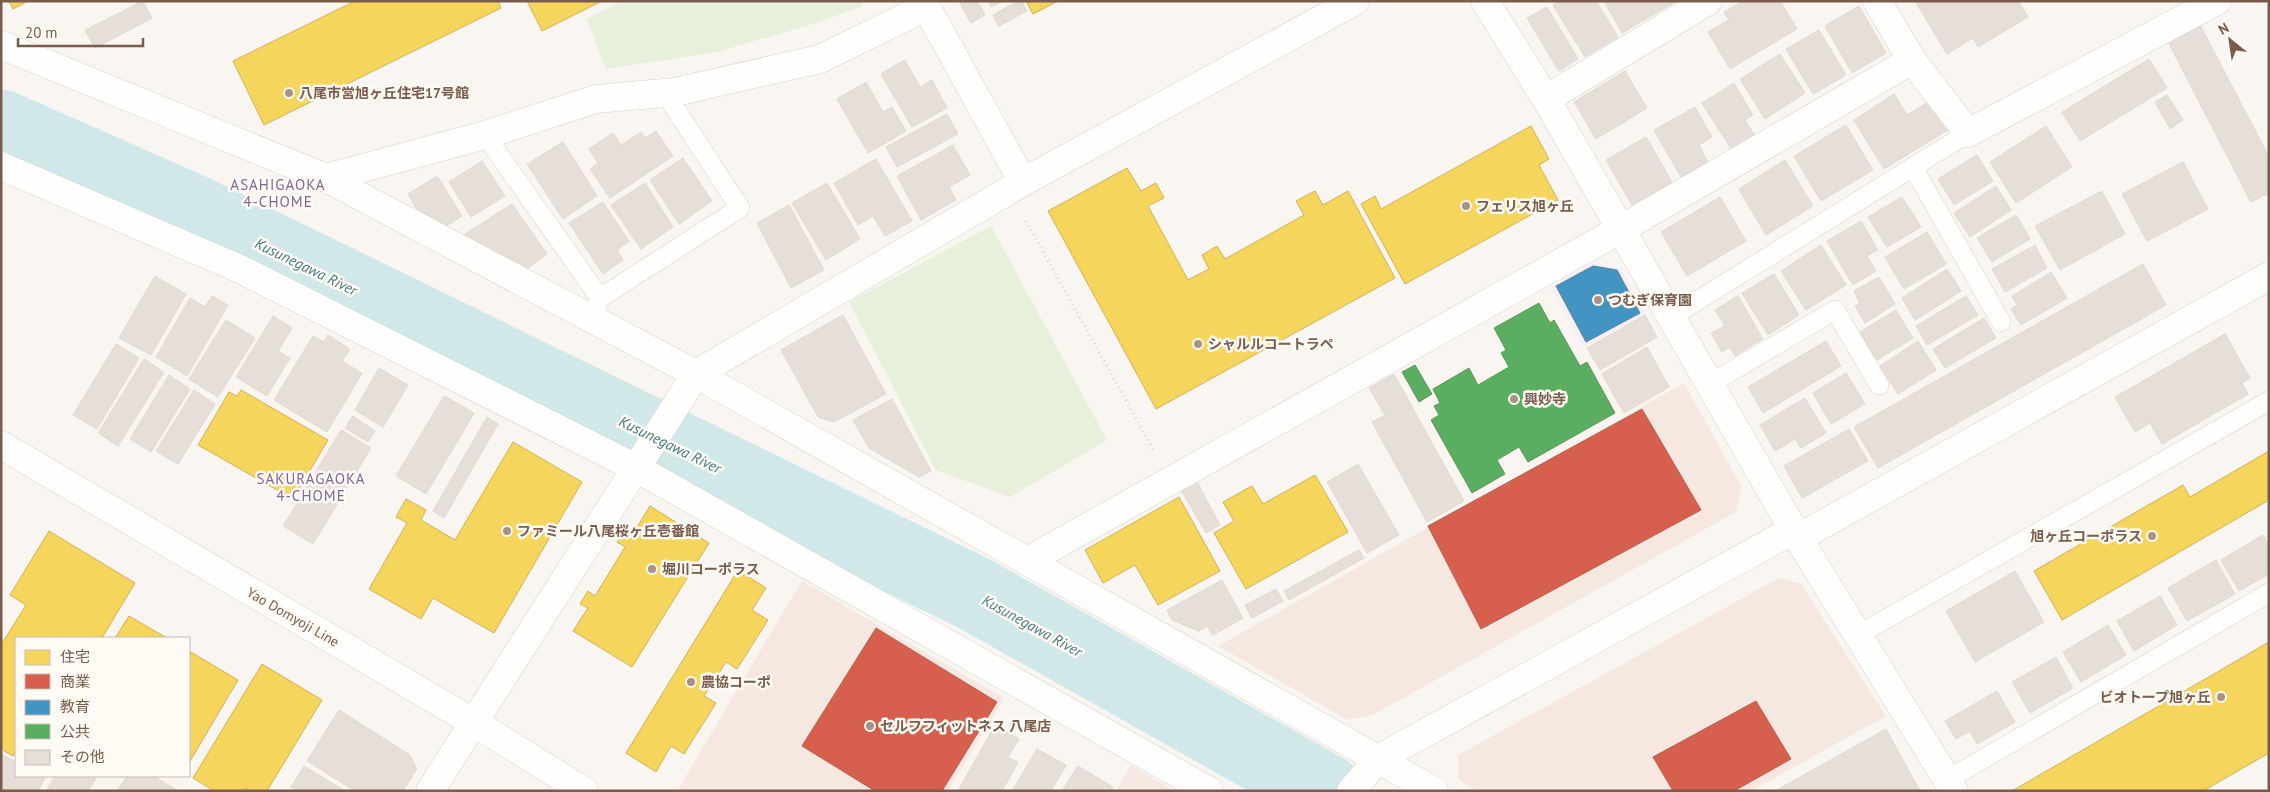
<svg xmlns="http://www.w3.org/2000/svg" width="2270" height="792" viewBox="0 0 2270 792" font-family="'PT Sans','Noto Sans JP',sans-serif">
	<rect width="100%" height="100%" fill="#f9f5f0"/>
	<g fill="#f6e8e1">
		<polygon points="1684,383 1741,486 1736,512 1373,715 1348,720 1218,646"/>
		<polygon points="1779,578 1801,584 1886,716 1751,791 1476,791 1459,780 1458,755"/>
		<polygon points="802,581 1004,698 948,791 677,791"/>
		<polygon points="1131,765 1174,791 1116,791"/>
	</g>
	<polygon fill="#f6eef6" points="1593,263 1621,269 1645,313 1583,348 1550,287"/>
	<g fill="#e7f0db">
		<polygon points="623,1 861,1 863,6 813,24 717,52 606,69 587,19"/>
		<polygon points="991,226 1107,440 1010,497 936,470 849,302"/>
	</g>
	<g fill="#f6d55c" stroke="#d1b158">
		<polygon points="9,1 28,1 13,9"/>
		<polygon points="355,1 498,1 501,8 264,125 233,61"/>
		<polygon points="527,1 602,1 542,31"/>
		<polygon points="1026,1 1058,1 1033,14"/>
		<polygon points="1531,126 1549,159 1539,165 1558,200 1405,284 1361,204 1375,196 1381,209"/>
		<polygon points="1127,168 1141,191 1156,183 1164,198 1148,206 1188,280 1209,269 1202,255 1217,246 1225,259 1304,215 1296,201 1315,191 1323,205 1348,191 1395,278 1156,409 1048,211"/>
		<polygon points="241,390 328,440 293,499 198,445 229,392 237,396"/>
		<polygon points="513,442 582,482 494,633 433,598 421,619 369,589 407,523 396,517 406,499 426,510 421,520 455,540"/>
		<polygon points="2269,451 2269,500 2062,620 2034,571 2183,485 2190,497"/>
		<polygon points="1315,475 1348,532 1246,589 1214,533 1234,521 1223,502 1252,486 1263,504"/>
		<polygon points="1179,497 1220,571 1158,605 1135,565 1103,583 1085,550"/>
		<polygon points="650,506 709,543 632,667 573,631 588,608 580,604 588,591 595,596 625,547 617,542 627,528 634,532"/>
		<polygon points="49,531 135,583 102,638 16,638 16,750 13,756 1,749 1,645 26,605 10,595"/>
		<polygon points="738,570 766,588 752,610 768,620 737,669 726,662 704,696 716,703 684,754 671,746 656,772 626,753"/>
		<polygon points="129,616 167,638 115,638"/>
		<polygon points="2269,642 2269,753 2203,791 2012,791"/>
		<polygon points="189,651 238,680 189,763"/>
		<polygon points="262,664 322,700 267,791 250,791 246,788 244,791 214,791 193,778"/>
	</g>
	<g fill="#d6604d" stroke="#ba5f4d">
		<polygon points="1642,409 1701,510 1481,629 1428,526"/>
		<polygon points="876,628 997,702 942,791 875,791 802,746"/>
		<polygon points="1756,701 1791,759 1734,791 1673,791 1653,757"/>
	</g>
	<polygon fill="#4393c3" stroke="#5482a0" points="1593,266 1617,270 1640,313 1586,342 1556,286"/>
	<g fill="#5aae61" stroke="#64955b">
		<polygon points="1539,303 1550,323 1554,320 1580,366 1587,362 1615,413 1528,462 1519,447 1497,460 1505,474 1472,493 1431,420 1439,415 1434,406 1440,403 1433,389 1469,368 1478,385 1509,367 1501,353 1506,350 1494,328"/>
		<polygon points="1415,365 1432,394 1419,402 1402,372"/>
	</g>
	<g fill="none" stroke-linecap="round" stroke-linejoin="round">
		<polyline stroke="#d0e8ea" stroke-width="75" points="1,127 191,211 975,594 1325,791"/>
	</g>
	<g fill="#e6ded7" stroke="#e2d8d2">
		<polygon points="143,1 152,18 95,48 85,30"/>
		<polygon points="959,1 977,1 985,15 971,23"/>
		<polygon points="988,1 1002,1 991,7"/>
		<polygon points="1018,1 1021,1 1027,11 999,26 993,15"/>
		<polygon points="1560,1 1596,1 1618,37 1585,57 1553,5"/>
		<polygon points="1604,1 1677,1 1622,33"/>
		<polygon points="1743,1 1780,1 1797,29 1730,69 1708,32 1729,20 1724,12"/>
		<polygon points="1915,1 2018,1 2028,17 1978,47 1973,38 1947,54"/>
		<polygon points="1859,6 1886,53 1852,73 1825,26"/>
		<polygon points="1547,7 1578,59 1559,71 1527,18"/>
		<polygon points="2199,23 2269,157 2269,193 2251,202 2167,40"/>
		<polygon points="1819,30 1846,75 1813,94 1786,49"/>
		<polygon points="1780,54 1805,93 1765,119 1740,79"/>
		<polygon points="2149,59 2167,88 2080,141 2062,112"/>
		<polygon points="905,60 920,87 932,80 947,108 912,127 881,74"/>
		<polygon points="1625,71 1647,108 1596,139 1574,102"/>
		<polygon points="866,82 883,112 892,107 906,131 868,153 837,99"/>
		<polygon points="1734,83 1753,115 1745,120 1755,136 1732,150 1702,103"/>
		<polygon points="1894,94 1907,115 1930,101 1948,130 1884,169 1854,120"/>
		<polygon points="2167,95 2183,120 2170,129 2155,102"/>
		<polygon points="1695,107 1712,137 1699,145 1708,162 1681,177 1654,130"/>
		<polygon points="947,114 958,134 897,167 886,147"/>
		<polygon points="1846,125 1873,170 1821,201 1794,156"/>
		<polygon points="2046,126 2072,167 2016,203 1990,162"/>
		<polygon points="656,131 673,156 610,198 590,169 598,163 589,149 613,133 621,145 641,132 645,138"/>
		<polygon points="1646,137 1672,182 1632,205 1606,160"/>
		<polygon points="563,142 597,196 563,219 527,164"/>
		<polygon points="953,145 970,175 949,187 956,200 921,220 897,176"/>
		<polygon points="1977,155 1993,181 1954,205 1938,179"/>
		<polygon points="683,158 712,201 679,224 650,180"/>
		<polygon points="876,159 912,221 885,236 873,216 858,225 834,183"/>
		<polygon points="1785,160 1813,206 1766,235 1739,189"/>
		<polygon points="482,161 505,196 471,217 449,182"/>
		<polygon points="2183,162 2208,209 2147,241 2122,194"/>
		<polygon points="437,176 462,216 445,227 423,220 408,194"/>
		<polygon points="645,183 673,227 641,249 611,205"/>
		<polygon points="827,183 860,239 826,260 792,203"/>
		<polygon points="1996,186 2011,210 1970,237 1954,213"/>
		<polygon points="2102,191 2125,234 2060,270 2035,226"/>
		<polygon points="1720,197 1746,241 1687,276 1661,232"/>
		<polygon points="1902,197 1921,227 1887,247 1868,217"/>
		<polygon points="603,202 629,241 617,250 623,260 603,274 569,223"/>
		<polygon points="512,204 547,254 527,269 475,247 465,234"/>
		<polygon points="789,205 824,270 791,288 757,223"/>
		<polygon points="2016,215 2030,239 1992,262 1977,238"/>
		<polygon points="1861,221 1878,250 1867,256 1876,271 1853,285 1827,241"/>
		<polygon points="1927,232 1946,264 1904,289 1885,257"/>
		<polygon points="1821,245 1846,285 1806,310 1781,271"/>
		<polygon points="2035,245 2047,268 2005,292 1992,269"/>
		<polygon points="2143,264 2166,305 1878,468 1854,427"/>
		<polygon points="1947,269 1961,291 1915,320 1902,298"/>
		<polygon points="2051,272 2067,298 2021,325 2011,309 2017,305 2012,296"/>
		<polygon points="1774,274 1799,315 1768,335 1742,293"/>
		<polygon points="155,276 186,294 151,355 119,338"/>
		<polygon points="1879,277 1895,304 1865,323 1855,306 1860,303 1854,291"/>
		<polygon points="212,296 228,305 187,376 156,357 190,298 205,307"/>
		<polygon points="1738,296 1763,339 1735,356 1730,347 1722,352 1711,333 1725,326 1715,310"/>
		<polygon points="1966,296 1978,315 1927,345 1916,326"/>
		<polygon points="1896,310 1913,338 1877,360 1860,332"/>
		<polygon points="843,315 886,394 834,422 818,417 781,350"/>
		<polygon points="1645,315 1657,337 1600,370 1587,348"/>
		<polygon points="273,316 292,328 278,351 290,358 267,396 236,377"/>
		<polygon points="1984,318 1996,338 1945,368 1933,349"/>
		<polygon points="226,320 255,338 218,397 189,379"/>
		<polygon points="2225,334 2250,378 2242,383 2248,394 2162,444 2150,423 2135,432 2115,397"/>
		<polygon points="328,335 350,349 342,361 362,373 327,432 274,400 313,336 324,342"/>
		<polygon points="1826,341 1841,366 1763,413 1748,387"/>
		<polygon points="1918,341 1936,370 1898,394 1880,366"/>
		<polygon points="116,344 139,358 97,429 73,415"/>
		<polygon points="1647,347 1669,387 1624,413 1602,374"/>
		<polygon points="144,359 164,372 118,446 98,433"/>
		<polygon points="379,368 408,385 383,427 355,410"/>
		<polygon points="1846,373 1865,404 1831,424 1813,393"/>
		<polygon points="1394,374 1464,501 1427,522 1372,422 1385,415 1369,388"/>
		<polygon points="169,375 190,389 151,452 130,439"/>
		<polygon points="194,390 215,404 178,464 156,451"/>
		<polygon points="444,396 474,413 426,494 396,476"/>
		<polygon points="1805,398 1826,433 1801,448 1795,439 1775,451 1760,425"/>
		<polygon points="892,399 931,471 919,477 869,448 853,420"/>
		<polygon points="353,416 375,431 368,442 345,428"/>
		<polygon points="487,417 498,424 444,518 433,511"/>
		<polygon points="1849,429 1868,461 1802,498 1784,466"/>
		<polygon points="341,430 371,448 313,544 283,526"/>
		<polygon points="1358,464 1399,535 1367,553 1327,482"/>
		<polygon points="1197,482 1220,525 1206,533 1181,490"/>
		<polygon points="2263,535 2269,544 2269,574 2239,591 2221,560"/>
		<polygon points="1359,550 1364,558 1289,600 1284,591"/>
		<polygon points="2216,560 2235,594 2187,621 2168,588"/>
		<polygon points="2015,571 2044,622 1975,662 1946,611"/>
		<polygon points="1222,580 1243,618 1213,635 1207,626 1199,631 1172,620 1167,610"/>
		<polygon points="1276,589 1283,601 1252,618 1245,605"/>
		<polygon points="2160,596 2177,625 2134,651 2117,621"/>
		<polygon points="2108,625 2126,655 2081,682 2063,652"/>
		<polygon points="2056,657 2073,688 2030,713 2012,682"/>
		<polygon points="1997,691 2015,722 1977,744 1970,731 1956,739 1945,721"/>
		<polygon points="339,710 410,755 417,769 403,791 355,791 307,761"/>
		<polygon points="995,725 1019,739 1008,757 1018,762 1002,791 958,791"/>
		<polygon points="1886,729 1920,791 1775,791"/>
		<polygon points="1037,749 1066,765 1051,791 1012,791"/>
		<polygon points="1,754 16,762 16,776 41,776 45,778 38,791 1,791"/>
		<polygon points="304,766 345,791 297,791 291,787"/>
		<polygon points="1078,766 1113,787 1111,791 1062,791"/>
		<polygon points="50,776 91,776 96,779 88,791 46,791 54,778"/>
		<polygon points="127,776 153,776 177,790 117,791"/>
	</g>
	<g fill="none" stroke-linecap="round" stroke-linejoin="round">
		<defs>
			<g id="lane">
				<polyline points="485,135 600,298 596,308"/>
				<polyline points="1913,167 2001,322"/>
				<polyline points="600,298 740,208 665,93"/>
				<polyline points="1671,317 1968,133"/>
				<polyline points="1710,384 1835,310 1879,385"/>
				<polyline points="1858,635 2269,401"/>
				<polyline points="1947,780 2269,593"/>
			</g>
			<g id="street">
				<polyline points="923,1 1023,182"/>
				<polyline points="1485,1 1546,99 1798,538 1954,791"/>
				<polyline points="1877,1 1912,60"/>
				<polyline points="1,45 326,178 696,374 1434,791"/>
				<polyline points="1546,99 1708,1"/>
				<polyline points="1,166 240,269 636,468 1209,791"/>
				<polyline points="326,178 485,135 596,99 675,92 820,59 926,7"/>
				<polyline points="1798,538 2269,276"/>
				<polyline points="1027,561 1621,229 1912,60 1968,133 2217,1"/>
				<polyline points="430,791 696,374 1023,182 1355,1"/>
			</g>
			<g id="secondary">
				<polyline points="1,445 473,722 584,791"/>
				<polyline points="1351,791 1378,759 1793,530"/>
			</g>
		</defs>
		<use href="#lane" stroke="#d7d1cb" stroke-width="20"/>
		<use href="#street" stroke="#d7d1cb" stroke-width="29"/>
		<use href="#secondary" stroke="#d9d2cb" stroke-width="29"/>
		<polyline stroke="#dcd5d0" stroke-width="3" stroke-dasharray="1 4" stroke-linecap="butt" points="1026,221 1153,449"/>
		<use href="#lane" stroke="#fefefd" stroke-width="19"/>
		<use href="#street" stroke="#fefefd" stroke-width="28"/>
		<use href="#secondary" stroke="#fefefd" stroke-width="28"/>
	</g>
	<g fill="#a69286" stroke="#fffaf3" stroke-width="2">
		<circle cx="289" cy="93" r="5"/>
		<circle cx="1466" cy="206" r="5"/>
		<circle cx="1598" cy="300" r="5"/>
		<circle cx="1198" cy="344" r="5"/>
		<circle cx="1514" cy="399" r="5"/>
		<circle cx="507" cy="531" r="5"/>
		<circle cx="2152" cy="536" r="5"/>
		<circle cx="652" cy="569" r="5"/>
		<circle cx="691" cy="682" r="5"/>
		<circle cx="2221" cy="697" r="5"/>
		<circle cx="870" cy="726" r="5"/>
	</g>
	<g text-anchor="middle" stroke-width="5" stroke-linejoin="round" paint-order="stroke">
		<g font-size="14" font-weight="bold" fill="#7a5c4d" stroke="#fffaf3" text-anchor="start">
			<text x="299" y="98">八尾市営旭ヶ丘住宅17号館</text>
			<text x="1476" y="211">フェリス旭ヶ丘</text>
			<text x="1608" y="305">つむぎ保育園</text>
			<text x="1208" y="349">シャルルコートラペ</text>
			<text x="1524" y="404">興妙寺</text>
			<text x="517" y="536">ファミール八尾桜ヶ丘壱番館</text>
			<text x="2142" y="541" text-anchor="end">旭ヶ丘コーポラス</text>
			<text x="662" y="574">堀川コーポラス</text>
			<text x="701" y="687">農協コーポ</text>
			<text x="2211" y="702" text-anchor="end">ビオトープ旭ヶ丘</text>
			<text x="880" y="731">セルフフィットネス 八尾店</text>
		</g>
		<g font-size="14" fill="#7a5c4d" stroke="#fffaf3">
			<text transform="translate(293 617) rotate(30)" y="5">Yao Domyoji Line</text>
		</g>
		<g font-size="15" letter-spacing="1" fill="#846695" stroke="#fffaf3">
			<text x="278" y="190">ASAHIGAOKA<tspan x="278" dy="17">4-CHOME</tspan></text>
			<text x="311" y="484">SAKURAGAOKA<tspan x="311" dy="17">4-CHOME</tspan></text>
		</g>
		<g font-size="15" font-style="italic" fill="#437c86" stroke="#fffaf3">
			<text transform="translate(306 267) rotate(26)" y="5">Kusunegawa River</text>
			<text transform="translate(670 445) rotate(26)" y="5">Kusunegawa River</text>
			<text transform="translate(1032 626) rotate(29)" y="5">Kusunegawa River</text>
		</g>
	</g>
	<rect width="2270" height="792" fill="none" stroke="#7a5c4d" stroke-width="5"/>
	<rect x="15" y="637" width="175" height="140" fill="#fffaf3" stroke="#cabbb1"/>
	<rect x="25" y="650" width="25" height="15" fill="#f6d55c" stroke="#cabbb1"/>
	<text x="60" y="662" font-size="15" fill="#7a5c4d">住宅</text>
	<rect x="25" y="674" width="25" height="15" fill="#d6604d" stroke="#cabbb1"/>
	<text x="60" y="687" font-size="15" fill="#7a5c4d">商業</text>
	<rect x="25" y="700" width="25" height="15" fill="#4393c3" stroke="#cabbb1"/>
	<text x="60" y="712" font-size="15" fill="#7a5c4d">教育</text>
	<rect x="25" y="724" width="25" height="15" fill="#5aae61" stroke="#cabbb1"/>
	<text x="60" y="737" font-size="15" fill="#7a5c4d">公共</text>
	<rect x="25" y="750" width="25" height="15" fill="#e6ded7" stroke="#cabbb1"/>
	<text x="60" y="762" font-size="15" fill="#7a5c4d">その他</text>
	<g transform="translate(2230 40) rotate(330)" stroke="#fffaf3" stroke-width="4" paint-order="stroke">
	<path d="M0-4L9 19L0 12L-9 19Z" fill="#7a5c4d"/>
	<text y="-8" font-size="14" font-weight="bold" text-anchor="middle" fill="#7a5c4d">N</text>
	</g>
	<path d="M18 38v8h125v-8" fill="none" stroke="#7a5c4d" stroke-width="2.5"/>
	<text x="25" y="38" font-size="15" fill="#7a5c4d" stroke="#fffaf3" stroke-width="4" paint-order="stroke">20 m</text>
</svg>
